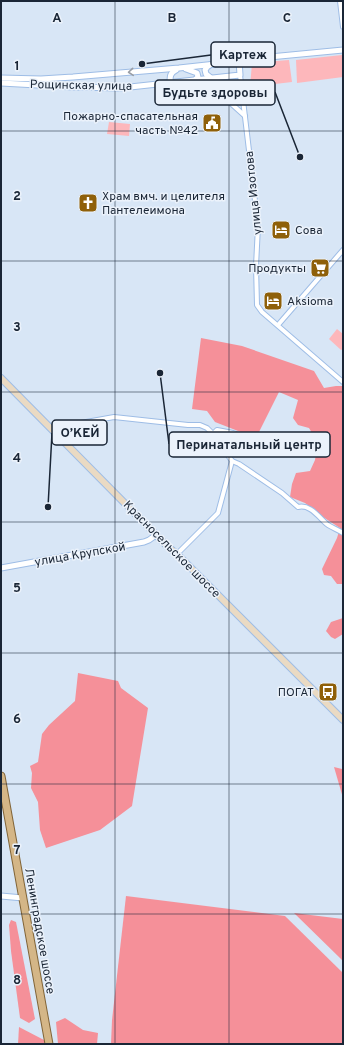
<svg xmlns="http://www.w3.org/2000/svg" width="344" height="1045" viewBox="0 0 344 1045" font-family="Overpass,sans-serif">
	<rect width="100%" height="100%" fill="#d8e6f6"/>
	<g fill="#fdb7bb">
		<polygon points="342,55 343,77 297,83 296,60"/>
		<polygon points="289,60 292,82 250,87 252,63"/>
		<polygon points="109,122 130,124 129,136 107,134"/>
		<polygon points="337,329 343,334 343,349 341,350 329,339"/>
	</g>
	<g fill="#f59099">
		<polygon points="201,338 242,346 314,371 324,388 336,386 343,386 343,584 337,584 331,576 324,575 322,569 337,538 340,528 323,517 305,503 290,497 292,484 296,473 310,471 315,460 318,443 309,428 298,425 293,418 298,400 279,392 256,438 215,422 207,411 192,409"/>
		<polygon points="343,618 343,634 335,639 331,637 326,631 331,622"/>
		<polygon points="78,673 118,681 121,688 148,708 132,806 100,830 46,848 40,830 38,802 31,788 32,773 30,766 38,762 42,734 49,725 75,701"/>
		<polygon points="334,767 342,769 343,772 343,798"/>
		<polygon points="126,896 285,916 343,973 343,1044 111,1044 112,1020"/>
		<polygon points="294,913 343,919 343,961 340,958"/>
		<polygon points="11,920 16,922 35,1019 29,1023 20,1018 11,951 9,925"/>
		<polygon points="65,1018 83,1030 98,1033 97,1044 58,1044 56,1022"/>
		<polygon points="19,1027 44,1040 45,1044 18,1044"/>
	</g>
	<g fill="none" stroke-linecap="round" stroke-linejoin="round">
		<defs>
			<g id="minor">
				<polyline points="340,1 343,27"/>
				<polyline points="240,75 258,226 256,266 257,305 262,312 343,382"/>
				<polyline points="204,79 245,116"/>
				<polyline points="278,325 343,250"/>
				<polyline points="55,432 64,426 114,417 188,425 200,425 207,428 213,434 232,461 218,513 177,554"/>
				<polyline points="213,434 217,430 233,433 256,441 262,438 282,450"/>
				<path d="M 232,461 L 239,464 L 282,493 L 298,507 C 311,504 319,518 328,525 C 333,528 338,530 343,533"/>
			</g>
			<g id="tertiary">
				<polyline points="210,65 207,67 205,70 206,74 211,78"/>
				<polyline points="186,69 197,73 198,77 195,80"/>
				<polyline points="1,78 41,79 73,77 179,68 225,63 239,60 343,50"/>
				<polyline points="1,83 73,87 121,88 240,75 239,60"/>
				<path d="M 170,83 C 170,76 170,73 176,70"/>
				<polyline points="1,568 144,542 149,540 156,535"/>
				<polyline points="1,896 23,898"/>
			</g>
			<polyline id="secondary" points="1,378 167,546 177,554 343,720"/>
			<polyline id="primary" points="1,776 49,1044"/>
		</defs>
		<use href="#minor" stroke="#9ebde6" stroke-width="6"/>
		<use href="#tertiary" stroke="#9ebde6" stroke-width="7"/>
		<use href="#secondary" stroke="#9ebde6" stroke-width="8"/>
		<use href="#primary" stroke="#816437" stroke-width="9"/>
		<use href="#minor" stroke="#fff" stroke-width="4"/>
		<use href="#tertiary" stroke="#fff" stroke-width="5"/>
		<use href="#secondary" stroke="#eadac3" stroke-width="6"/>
		<use href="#primary" stroke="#d4b687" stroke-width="7"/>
	</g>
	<defs><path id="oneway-chevron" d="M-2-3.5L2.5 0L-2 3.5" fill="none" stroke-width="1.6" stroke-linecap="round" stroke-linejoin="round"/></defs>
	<use stroke="#989da5" href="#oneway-chevron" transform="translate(131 72) rotate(175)"/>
	<path fill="none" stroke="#1a2636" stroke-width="1" stroke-opacity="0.55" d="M 115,1 L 115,1044M 229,1 L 229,1044M 1,131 L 343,131M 1,261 L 343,261M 1,392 L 343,392M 1,522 L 343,522M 1,653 L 343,653M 1,784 L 343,784M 1,914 L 343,914"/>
	<defs>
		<symbol id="civic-square" viewBox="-11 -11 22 22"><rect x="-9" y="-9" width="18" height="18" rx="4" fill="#8f6009" stroke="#ebf2fb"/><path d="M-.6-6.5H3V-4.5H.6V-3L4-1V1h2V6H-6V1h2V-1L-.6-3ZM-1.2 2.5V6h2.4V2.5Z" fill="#fff"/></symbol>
		<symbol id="church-square" viewBox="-11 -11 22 22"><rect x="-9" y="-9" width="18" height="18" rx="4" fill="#8f6009" stroke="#ebf2fb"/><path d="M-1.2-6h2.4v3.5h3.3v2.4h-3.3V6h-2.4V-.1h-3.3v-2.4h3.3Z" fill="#fff"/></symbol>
		<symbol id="hotel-square" viewBox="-11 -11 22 22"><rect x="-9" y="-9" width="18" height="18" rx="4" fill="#8f6009" stroke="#ebf2fb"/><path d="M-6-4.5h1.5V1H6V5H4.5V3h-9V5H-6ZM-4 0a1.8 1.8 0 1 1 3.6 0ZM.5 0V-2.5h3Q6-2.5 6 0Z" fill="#fff"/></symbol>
		<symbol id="supermarket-square" viewBox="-11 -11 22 22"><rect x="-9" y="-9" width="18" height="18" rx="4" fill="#8f6009" stroke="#ebf2fb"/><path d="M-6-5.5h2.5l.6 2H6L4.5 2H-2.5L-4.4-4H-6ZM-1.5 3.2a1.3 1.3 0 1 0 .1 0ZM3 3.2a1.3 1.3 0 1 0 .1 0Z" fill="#fff"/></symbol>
		<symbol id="bus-square" viewBox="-11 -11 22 22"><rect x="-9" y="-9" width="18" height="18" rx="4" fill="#8f6009" stroke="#ebf2fb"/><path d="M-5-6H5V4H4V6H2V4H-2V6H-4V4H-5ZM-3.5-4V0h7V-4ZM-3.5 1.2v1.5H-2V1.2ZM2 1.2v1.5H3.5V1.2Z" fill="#fff"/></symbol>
	</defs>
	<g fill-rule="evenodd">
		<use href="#civic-square" x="201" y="112" width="22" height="22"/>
		<use href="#church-square" x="77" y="192" width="22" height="22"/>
		<use href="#hotel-square" x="270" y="219" width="22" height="22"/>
		<use href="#supermarket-square" x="309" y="257" width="22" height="22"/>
		<use href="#hotel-square" x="262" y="290" width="22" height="22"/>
		<use href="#bus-square" x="317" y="681" width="22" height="22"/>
	</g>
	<g text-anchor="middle" stroke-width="3" stroke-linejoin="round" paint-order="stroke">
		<g font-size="12" fill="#1a2636" stroke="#ebf2fb">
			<text transform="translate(81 85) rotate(1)" y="4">Рощинская улица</text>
			<text transform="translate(253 193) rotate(-96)" y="4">улица Изотова</text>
			<text transform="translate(172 549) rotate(45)" y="4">Красносельское шоссе</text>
			<text transform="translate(80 554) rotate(-10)" y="4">улица Крупской</text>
			<text transform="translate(40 931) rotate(80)" y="4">Ленинградское шоссе</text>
		</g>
		<g font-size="12" fill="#1a2636" stroke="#ebf2fb" text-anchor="end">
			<text x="198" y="120">Пожарно-спасательная<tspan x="198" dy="14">часть №42</tspan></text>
			<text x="102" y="200" text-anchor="start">Храм вмч. и целителя<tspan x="102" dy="14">Пантелеимона</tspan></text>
			<text x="295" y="234" text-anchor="start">Сова</text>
			<text x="306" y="272">Продукты</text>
			<text x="287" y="305" text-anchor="start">Aksioma</text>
			<text x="314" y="696">ПОГАТ</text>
		</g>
	</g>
	<g font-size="13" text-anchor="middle" font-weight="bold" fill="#1a2636" stroke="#ebf2fb" stroke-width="3" stroke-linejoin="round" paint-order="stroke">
		<text x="57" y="22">A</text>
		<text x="172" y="22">B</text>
		<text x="287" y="22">C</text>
		<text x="17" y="70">1</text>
		<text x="17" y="200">2</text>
		<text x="17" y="331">3</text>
		<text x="17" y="462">4</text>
		<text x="17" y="592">5</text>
		<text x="17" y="723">6</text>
		<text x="17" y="854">7</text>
		<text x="17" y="984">8</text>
	</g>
	<path fill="none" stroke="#1a2636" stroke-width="1.5" d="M142 64L211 55M300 157L275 92M48 507L52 433M160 373L169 444"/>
	<g fill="#1a2636" stroke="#ebf2fb" stroke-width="1.5">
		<circle cx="142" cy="64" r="4"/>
		<circle cx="300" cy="157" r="4"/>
		<circle cx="48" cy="507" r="4"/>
		<circle cx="160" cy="373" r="4"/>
	</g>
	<g fill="#ebf2fb" stroke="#1a2636" stroke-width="1.5">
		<rect x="211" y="42" width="64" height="25" rx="4"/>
		<rect x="155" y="80" width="120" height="25" rx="4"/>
		<rect x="52" y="420" width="55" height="25" rx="4"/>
		<rect x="169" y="432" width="161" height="25" rx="4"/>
	</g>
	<g font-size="13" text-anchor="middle" font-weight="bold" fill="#1a2636">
		<text x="243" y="59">Картеж</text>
		<text x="215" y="97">Будьте здоровы</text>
		<text x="80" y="437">О’КЕЙ</text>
		<text x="249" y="449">Перинатальный центр</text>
	</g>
	<rect width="344" height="1045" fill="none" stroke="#1a2636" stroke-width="4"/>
</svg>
